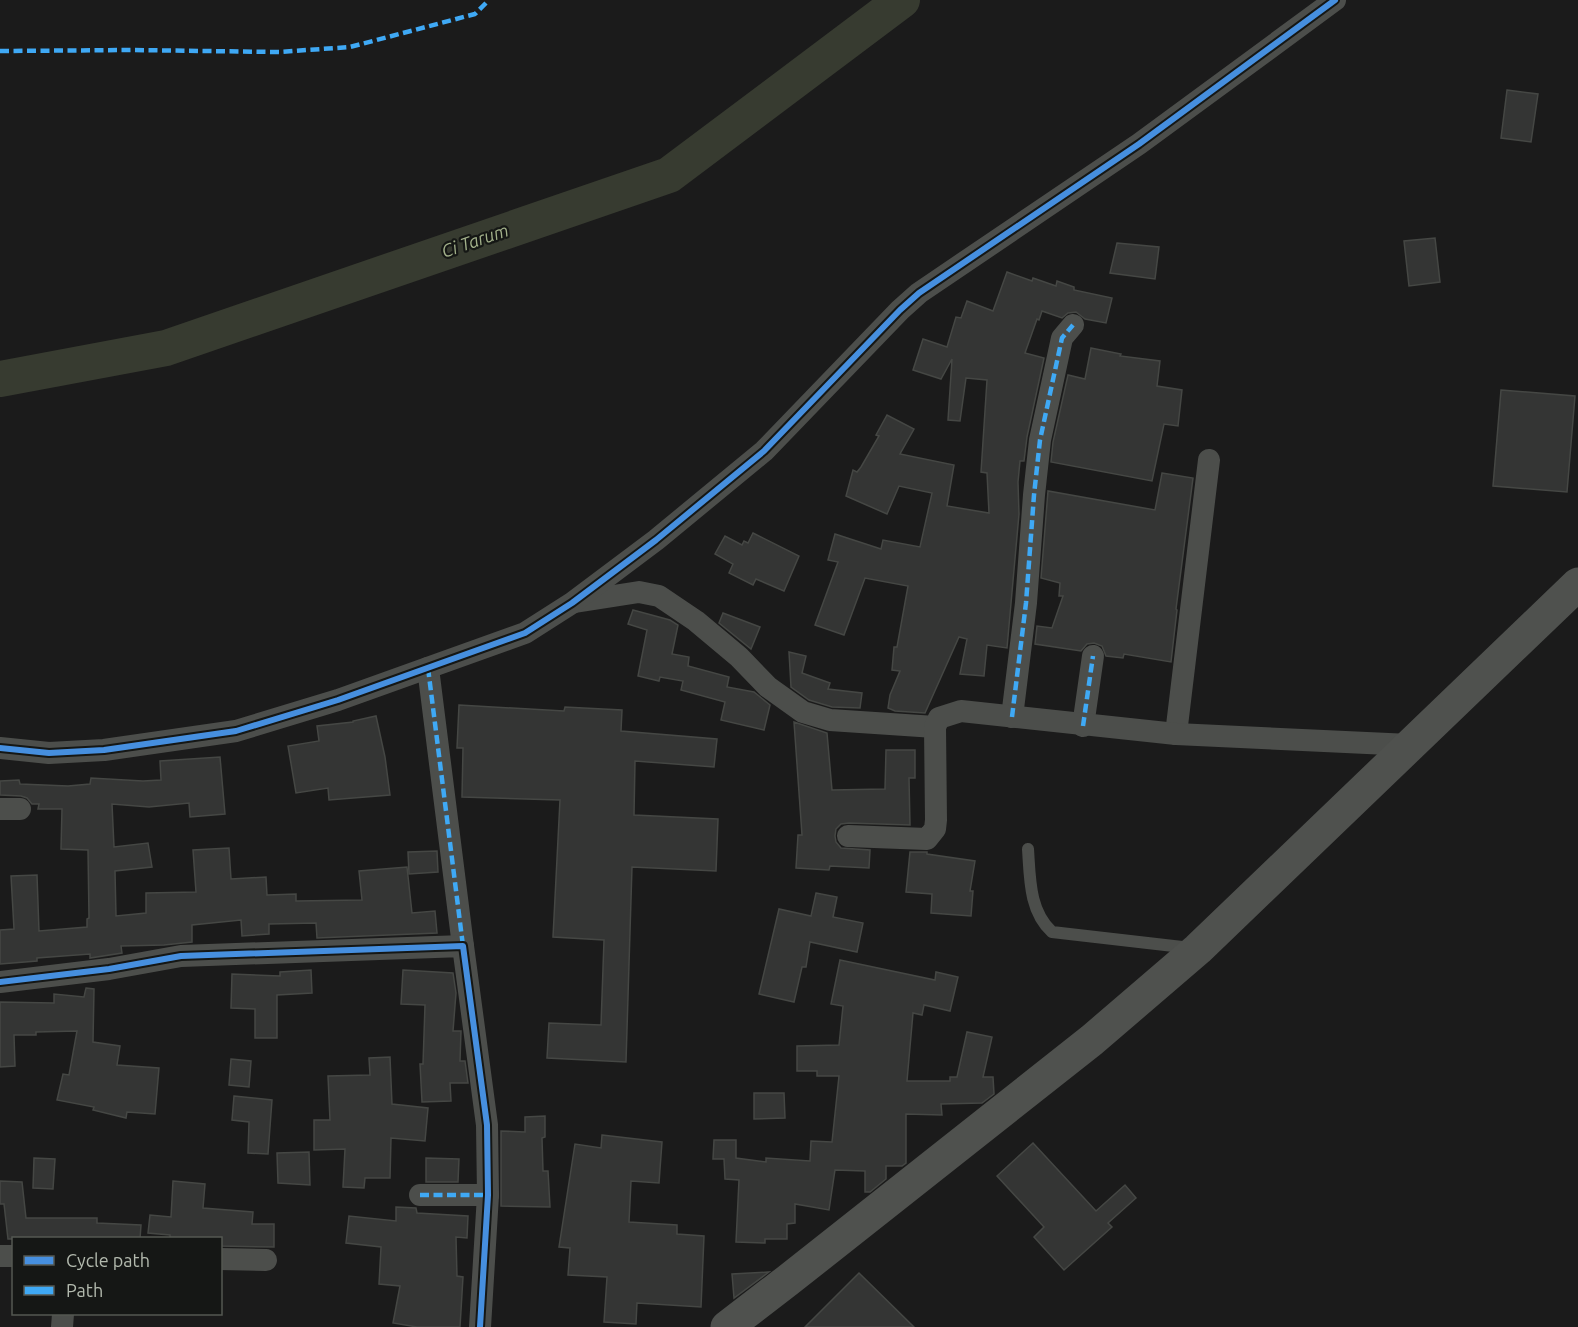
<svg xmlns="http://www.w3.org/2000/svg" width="1578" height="1327" viewBox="0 0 1578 1327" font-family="Ubuntu,sans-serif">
	<rect width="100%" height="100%" fill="#1b1b1b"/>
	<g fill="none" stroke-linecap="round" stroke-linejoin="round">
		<polyline stroke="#373b30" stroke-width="36" points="0,379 166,348 669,175 902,0"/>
	</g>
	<g fill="#343534" stroke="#454744" stroke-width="1.5">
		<polygon points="1507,90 1538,94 1531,142 1501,138"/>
		<polygon points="1435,238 1440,282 1409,286 1404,241"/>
		<polygon points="1117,243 1159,247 1155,279 1110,273"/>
		<polygon points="1007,272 1032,281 1033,278 1056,286 1057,281 1074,287 1074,290 1112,298 1106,323 1085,319 1076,312 1068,313 1062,318 1042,311 1039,320 1037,319 1025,353 1044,358 1027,437 1024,461 1020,461 1018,482 1019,514 1007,648 987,645 984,676 960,674 967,639 959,637 925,713 895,711 888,708 890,695 900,671 892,670 894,647 897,647 908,586 865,578 844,635 815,625 838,562 828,560 835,534 881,549 883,540 920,547 932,493 899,486 887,514 846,496 853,470 857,472 861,467 879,436 876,435 887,415 914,429 900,454 954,465 947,506 989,513 987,473 981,472 987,380 966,378 960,421 948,420 952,359 941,379 913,370 923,339 947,347 956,317 961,318 967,301 993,311"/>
		<polygon points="1091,348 1121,354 1120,356 1160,361 1157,386 1182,390 1178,426 1164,424 1152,481 1051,462 1053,442 1068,375 1085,379"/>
		<polygon points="1501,390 1575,396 1567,492 1493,486"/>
		<polygon points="1162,473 1193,478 1176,609 1177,610 1171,662 1124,654 1123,658 1106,656 1102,646 1094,643 1087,644 1081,651 1035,644 1037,626 1052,628 1063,596 1059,596 1060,583 1041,578 1048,491 1155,510"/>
		<polygon points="753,533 799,556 784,591 756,579 753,585 729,573 733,564 715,554 725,536 742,545 744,541 748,543"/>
		<polygon points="633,610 670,620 678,625 672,654 689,657 688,666 729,677 727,687 754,692 770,705 764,730 721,720 725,702 681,690 683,681 660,677 659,681 638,676 647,630 628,624"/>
		<polygon points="723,613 760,627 751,649 719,623"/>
		<polygon points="789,652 806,656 802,673 830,683 828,689 862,693 860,708 832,707 809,700 791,687"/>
		<polygon points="459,705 564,711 565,707 622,710 621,731 717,739 714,767 635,761 634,815 718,819 716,871 632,867 626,1062 547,1058 549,1023 601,1025 604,940 553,937 560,800 462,797 463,748 457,748"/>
		<polygon points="376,716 385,757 390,795 329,800 328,788 296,793 288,746 319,741 317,726 353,722 353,721"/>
		<polygon points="794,722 827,733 832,790 885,789 886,750 915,750 915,778 909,778 910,825 849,823 841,824 836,829 835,836 836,842 841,848 870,850 869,868 830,866 829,870 796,868 798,835 802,835"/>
		<polygon points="220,757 225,814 190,817 189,803 149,807 112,804 114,847 148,843 152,867 115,871 116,916 146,913 146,893 196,892 193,850 229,848 231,879 266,877 267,895 296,894 296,901 362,900 359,871 407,867 412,913 435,911 437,933 317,938 316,923 269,924 269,934 242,936 241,920 192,925 192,942 164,945 121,946 122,953 90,958 90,954 37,958 37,961 0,964 0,930 14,929 11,876 37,875 39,931 87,927 87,919 89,918 88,850 61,849 62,809 38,809 39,804 32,804 27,798 21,796 0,795 0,781 19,780 20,784 68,786 90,784 91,778 143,781 161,780 160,761"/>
		<polygon points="437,851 438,872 409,874 408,852"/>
		<polygon points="910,852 927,852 927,854 975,861 970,891 973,891 971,916 931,913 932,894 906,892"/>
		<polygon points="816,893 837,897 833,917 863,923 857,952 810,942 806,967 802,967 794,1002 759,994 779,909 811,916"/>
		<polygon points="840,960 935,980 936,972 958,977 950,1011 924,1005 922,1015 913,1013 907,1081 950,1081 950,1077 957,1077 967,1032 992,1037 983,1077 993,1077 994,1094 982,1103 941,1104 942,1115 906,1114 906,1163 902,1166 886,1166 886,1179 870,1192 865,1192 865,1171 835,1170 829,1210 795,1204 795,1223 787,1224 787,1239 765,1239 765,1243 736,1242 739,1180 725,1179 724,1159 713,1159 714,1140 736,1140 736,1158 766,1162 766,1158 810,1161 811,1141 832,1142 839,1076 817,1076 817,1071 797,1071 797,1046 839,1045 843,1006 831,1004"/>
		<polygon points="311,970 312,993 277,995 277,1038 255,1038 255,1009 231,1008 232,974 280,976 280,972"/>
		<polygon points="403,970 453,973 456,993 453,1031 461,1031 460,1061 465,1061 468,1083 450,1083 451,1101 422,1102 420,1064 423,1064 425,1005 401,1004"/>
		<polygon points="86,988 94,989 93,1042 120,1046 117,1065 159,1068 155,1114 127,1112 126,1118 93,1110 94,1107 57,1100 63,1074 69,1075 77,1031 36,1032 36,1035 14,1035 15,1066 0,1067 0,1002 54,1003 54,994 84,997"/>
		<polygon points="390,1057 392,1104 428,1108 425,1141 391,1138 390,1178 365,1178 364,1188 343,1187 345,1149 314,1150 314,1120 330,1120 328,1076 370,1075 369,1058"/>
		<polygon points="231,1059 251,1061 249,1087 229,1085"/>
		<polygon points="754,1093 784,1093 785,1118 754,1119"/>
		<polygon points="234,1096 272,1100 268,1154 248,1153 249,1122 232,1120"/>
		<polygon points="545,1116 545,1137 542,1138 543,1171 548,1171 550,1207 501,1206 501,1131 525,1132 525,1117"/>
		<polygon points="602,1135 662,1142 659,1183 631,1181 629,1222 677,1225 677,1234 704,1236 701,1307 637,1303 636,1324 604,1322 607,1277 568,1275 570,1248 559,1247 575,1144 601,1148"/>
		<polygon points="1033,1143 1096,1211 1125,1185 1136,1198 1108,1223 1112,1227 1064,1270 1034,1237 1044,1227 997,1176"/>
		<polygon points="309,1152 310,1185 278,1183 277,1153"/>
		<polygon points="34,1158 55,1159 53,1189 33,1188"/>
		<polygon points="426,1158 459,1159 458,1182 426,1182"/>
		<polygon points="0,1181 22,1182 26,1218 97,1218 97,1223 141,1225 140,1239 8,1239 4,1204 0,1204"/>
		<polygon points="173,1181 205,1184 203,1208 253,1212 252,1224 274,1224 274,1247 220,1246 220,1239 170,1239 170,1235 148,1233 150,1215 171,1217"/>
		<polygon points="396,1207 416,1208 417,1213 468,1216 467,1238 456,1237 457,1276 463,1277 460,1327 417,1327 393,1323 400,1286 379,1284 381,1247 346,1243 349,1216 396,1221"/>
		<polygon points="769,1272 734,1298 732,1274"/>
		<polygon points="859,1273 914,1327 805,1327"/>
	</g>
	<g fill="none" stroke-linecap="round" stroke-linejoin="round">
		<path stroke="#4c4e4b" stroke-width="12" d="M 1028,849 C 1030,878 1029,911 1052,932 L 1191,948"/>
		<g stroke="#4c4e4b" stroke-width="22">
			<polyline points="575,602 639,592 659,596 696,621 739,657 768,687 803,712 830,720 935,727"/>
			<polyline points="428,668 463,946"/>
			<polyline points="1012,717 1026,603 1034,495 1040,440 1062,338 1073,325"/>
			<polyline points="1083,726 1093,656"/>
			<polyline points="1176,734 1209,460"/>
			<polyline points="0,748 49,753 104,750 236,731 338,700 525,633 572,603 656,540 764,451 900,310 919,293 1139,144 1335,0"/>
			<polyline points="0,809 20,809"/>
			<polyline points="848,836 927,839 935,829 936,820 935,727 939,718 961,711 1176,734 1410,745"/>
			<polyline points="0,982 109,969 181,956 463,946 487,1125 488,1195 480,1327"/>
			<polyline points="420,1195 488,1195"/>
			<polyline points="0,1256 14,1256"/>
			<polyline points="220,1259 266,1260"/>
			<polyline points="62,1327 63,1314"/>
		</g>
		<polyline stroke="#4f514e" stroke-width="33" points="727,1327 787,1281 1092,1040 1198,949 1578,584"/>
		<g stroke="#3fa9f5" stroke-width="4.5" stroke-dasharray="9 4.5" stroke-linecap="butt">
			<polyline points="0,51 133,50 279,52 350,47 475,14 489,0"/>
			<polyline points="428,668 463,946"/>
			<polyline points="1012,717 1026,603 1034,495 1040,440 1062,338 1073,325"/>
			<polyline points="1083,726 1093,656"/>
			<polyline points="420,1195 488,1195"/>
		</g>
		<defs>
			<g id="cycleway">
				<polyline points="0,748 49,753 104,750 236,731 338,700 525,633 572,603 656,540 764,451 900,310 919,293 1139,144 1335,0"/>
				<polyline points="0,982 109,969 181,956 463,946 487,1125 488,1195 480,1327"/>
			</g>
		</defs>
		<use href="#cycleway" stroke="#151715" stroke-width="10"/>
		<use href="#cycleway" stroke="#468fdf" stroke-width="6"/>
	</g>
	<g text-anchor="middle" stroke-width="4.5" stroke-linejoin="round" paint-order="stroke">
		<g font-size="18" font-style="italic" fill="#a2b08a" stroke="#151715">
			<text transform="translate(475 241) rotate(-19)" y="6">Ci Tarum</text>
		</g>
	</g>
	<rect x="12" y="1237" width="210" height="78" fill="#151715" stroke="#545852" stroke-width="1.5"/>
	<rect x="24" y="1256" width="30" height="9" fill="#468fdf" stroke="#545852" stroke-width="1.5"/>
	<text x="66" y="1267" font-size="18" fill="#b3baae">Cycle path</text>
	<rect x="24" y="1286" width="30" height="9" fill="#3fa9f5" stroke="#545852" stroke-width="1.5"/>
	<text x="66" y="1297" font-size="18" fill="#b3baae">Path</text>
</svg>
